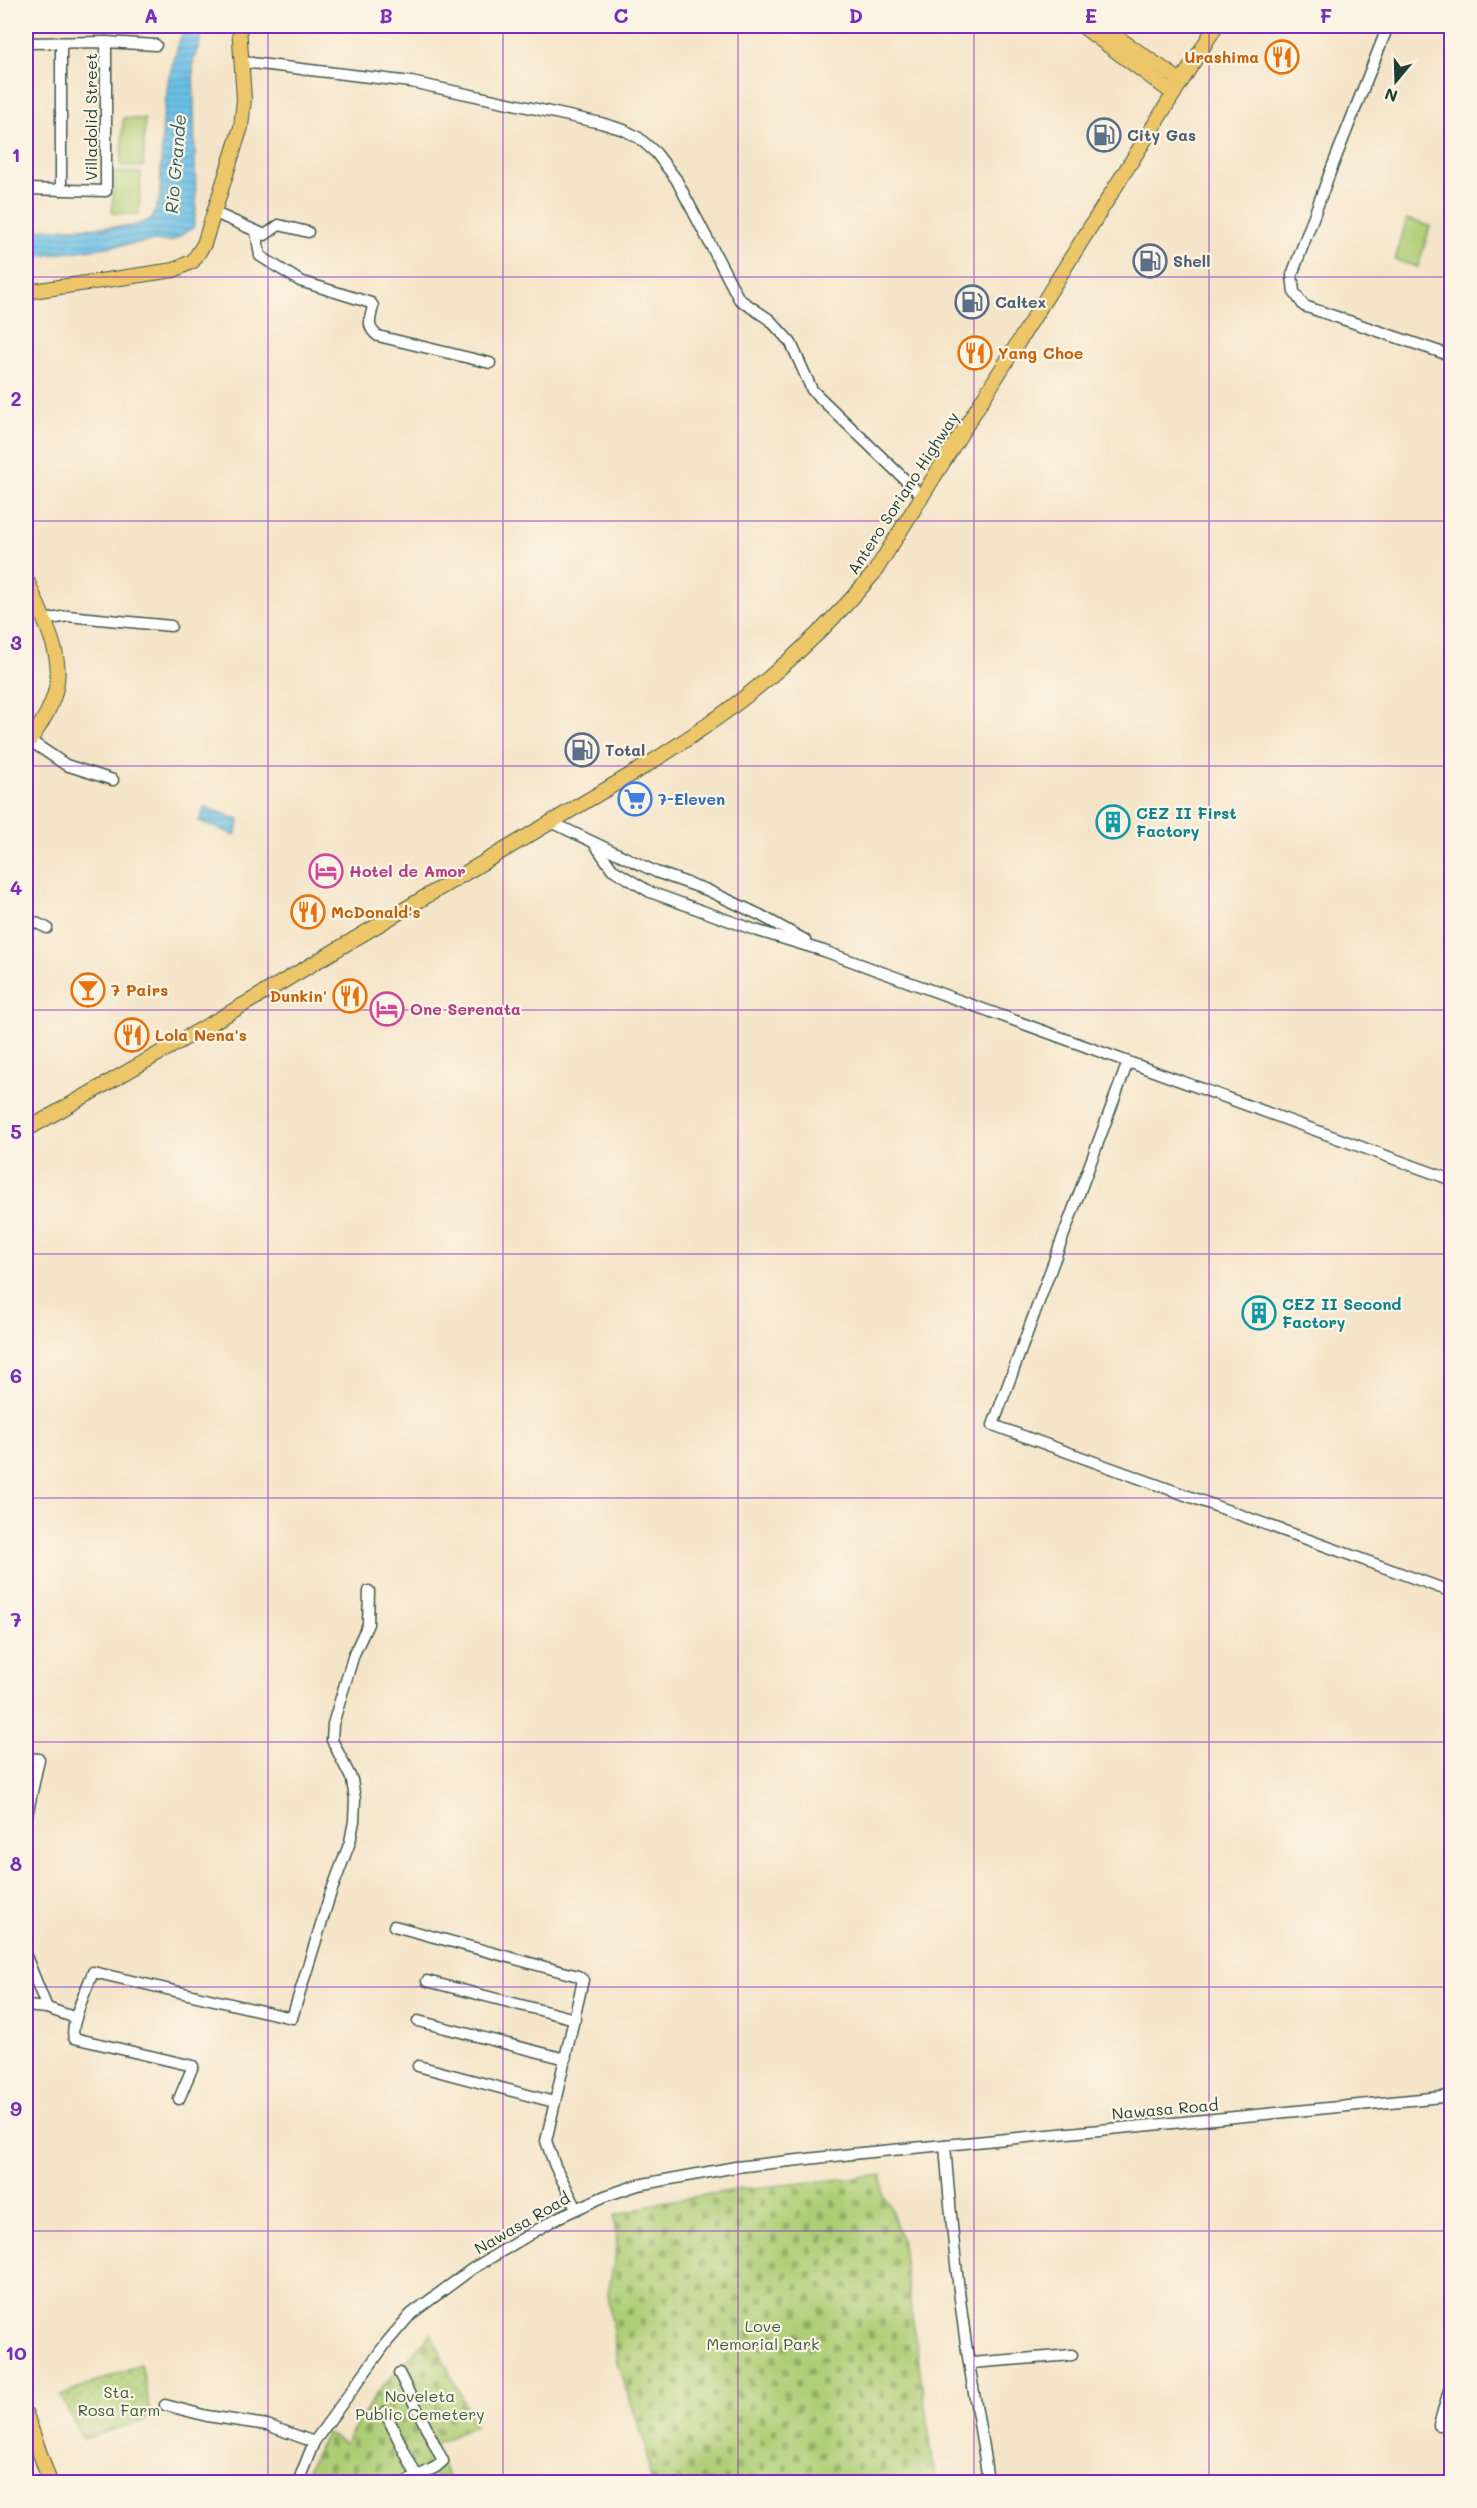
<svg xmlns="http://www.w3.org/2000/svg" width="1477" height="2508" viewBox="0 0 1477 2508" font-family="Mali,sans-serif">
	<defs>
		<pattern id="cemetery-stones" width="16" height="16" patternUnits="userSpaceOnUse" patternTransform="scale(1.5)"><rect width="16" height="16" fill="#aece76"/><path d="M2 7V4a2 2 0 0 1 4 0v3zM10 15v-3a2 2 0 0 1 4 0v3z" fill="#8da862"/></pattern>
		<pattern id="park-dots" width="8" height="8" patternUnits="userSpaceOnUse" patternTransform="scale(1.5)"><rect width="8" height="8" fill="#aece76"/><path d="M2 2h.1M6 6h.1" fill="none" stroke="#8da862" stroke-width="1.8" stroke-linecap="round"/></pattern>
		<pattern id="water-rules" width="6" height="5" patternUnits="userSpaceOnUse" patternTransform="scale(1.5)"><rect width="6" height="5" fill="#6cc0e8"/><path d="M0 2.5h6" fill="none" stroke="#589dbd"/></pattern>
	</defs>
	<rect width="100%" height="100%" fill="#fcf5e5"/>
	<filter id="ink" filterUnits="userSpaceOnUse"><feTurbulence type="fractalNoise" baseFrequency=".0167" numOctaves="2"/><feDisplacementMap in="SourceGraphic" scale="12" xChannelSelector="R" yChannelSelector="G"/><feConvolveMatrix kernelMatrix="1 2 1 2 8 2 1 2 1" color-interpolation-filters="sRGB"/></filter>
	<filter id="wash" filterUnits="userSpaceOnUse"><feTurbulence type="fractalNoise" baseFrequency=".008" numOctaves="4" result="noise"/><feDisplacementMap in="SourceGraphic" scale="24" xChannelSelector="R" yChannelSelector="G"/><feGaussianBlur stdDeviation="1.35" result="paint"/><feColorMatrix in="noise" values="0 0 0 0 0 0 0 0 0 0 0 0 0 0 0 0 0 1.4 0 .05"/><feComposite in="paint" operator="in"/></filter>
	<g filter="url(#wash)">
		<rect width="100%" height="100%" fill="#f4e4c8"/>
		<g fill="#aece76" stroke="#668655" stroke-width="1.5">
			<polygon points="123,118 145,119 143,167 121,166"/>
			<polygon points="114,172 141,173 139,214 112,213"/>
			<polygon points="1407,219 1430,226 1418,267 1395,260"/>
		</g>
		<g fill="url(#cemetery-stones)" stroke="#668655" stroke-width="1.5">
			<polygon points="882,2175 883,2196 890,2206 901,2239 936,2482 651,2482 645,2443 617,2363 608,2292 617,2248 614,2216 662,2202 742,2189"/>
			<polygon points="431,2333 475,2426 432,2445 451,2482 303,2482 313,2457 327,2433 345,2444 376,2394"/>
		</g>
		<polygon fill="url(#park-dots)" stroke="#668655" stroke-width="1.5" points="141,2364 152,2418 82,2439 61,2396"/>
		<g fill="url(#water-rules)" stroke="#467e8e" stroke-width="1.5">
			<polygon points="184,26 205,26 193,62 196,209 193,228 172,241 152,241 26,258 26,230 133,226 152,219 160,197 163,119 169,77"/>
			<polygon points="205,807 240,820 235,835 199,821"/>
		</g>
	</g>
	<g filter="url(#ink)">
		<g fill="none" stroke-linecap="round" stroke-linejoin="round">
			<defs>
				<g id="minor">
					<polyline points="1388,26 1329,175 1292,275 1294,292 1304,306 1452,356"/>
					<polyline points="26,43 106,42 156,45"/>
					<polyline points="61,44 61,190"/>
					<polyline points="243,62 411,82 601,123 624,130 639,138 656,153 676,179 739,299 770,320 791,343 812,390 923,497"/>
					<polyline points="26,189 106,191 106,42"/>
					<path d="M 215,213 L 256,231 L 260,256 L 300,281 L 371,303 L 373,306 C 370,320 366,327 378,336 L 490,363"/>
					<polyline points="256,231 265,235 279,225 308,232"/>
					<polyline points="44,620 68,616 171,626"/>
					<polyline points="29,740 66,765 113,780"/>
					<polyline points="551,822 656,872 707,890 760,915 805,940"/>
					<polyline points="594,843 612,869 650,892 755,930 824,951 1452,1180"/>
					<polyline points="26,918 47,928"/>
					<polyline points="1128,1062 993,1425 1452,1592"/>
					<polyline points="26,1758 39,1759 26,1820"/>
					<polyline points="394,1926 578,1976 583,1980 546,2141 555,2166 576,2207"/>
					<polyline points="26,1956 47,2008"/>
					<polyline points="427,1981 575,2019"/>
					<polyline points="26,2006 47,2008 76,2018"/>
					<polyline points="418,2021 566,2059"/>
					<polyline points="418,2066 554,2102"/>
					<path d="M 179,2099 L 193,2066 L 74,2038 C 69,2025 88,1986 93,1972 L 292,2018 L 330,1895 L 350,1842 L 354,1821 L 355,1799 L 352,1780 L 332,1740 L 333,1724 L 354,1654 L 368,1624 L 369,1591"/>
					<path d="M 945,2145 C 950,2209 956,2273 965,2337 C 972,2386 982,2434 988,2482"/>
					<polyline points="971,2363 1072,2355"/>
					<polyline points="399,2373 443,2461 436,2467 406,2482"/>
					<polyline points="165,2405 207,2416 267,2425 314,2442"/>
					<polyline points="385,2412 417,2477"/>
					<polyline points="1439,2425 1452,2380"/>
					<polyline points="298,2482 314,2442 387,2342 411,2314 472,2269 557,2218 605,2196 638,2185 736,2167 861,2153 1452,2096"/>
				</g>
				<g id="major">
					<polyline points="1082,26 1174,94"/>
					<polyline points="1101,26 1181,81"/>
					<polyline points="26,292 174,270 193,261 204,244 241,127 244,99 239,26"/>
					<path d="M 26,578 C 56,649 79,677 26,745"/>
					<path d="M 26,1130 L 257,997 L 642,768 C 731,713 806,654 874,573 L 1216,26"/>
					<polyline points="26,2414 50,2482"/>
				</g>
			</defs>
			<use href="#minor" stroke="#3f564a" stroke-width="13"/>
			<use href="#major" stroke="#3f564a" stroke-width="16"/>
			<use href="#minor" stroke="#fff" stroke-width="10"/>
			<use href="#major" stroke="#ecc669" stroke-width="14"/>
		</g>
	</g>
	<path fill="none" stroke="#7b2cbf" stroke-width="1.5" stroke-opacity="0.55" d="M 268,26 L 268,2482M 503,26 L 503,2482M 738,26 L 738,2482M 974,26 L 974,2482M 1209,26 L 1209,2482M 26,277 L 1452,277M 26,521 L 1452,521M 26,766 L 1452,766M 26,1010 L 1452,1010M 26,1254 L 1452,1254M 26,1498 L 1452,1498M 26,1742 L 1452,1742M 26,1987 L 1452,1987M 26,2231 L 1452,2231"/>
	<defs>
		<symbol id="restaurant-ring" viewBox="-11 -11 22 22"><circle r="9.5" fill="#fcf5e5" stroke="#e8710a" stroke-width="1.5"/><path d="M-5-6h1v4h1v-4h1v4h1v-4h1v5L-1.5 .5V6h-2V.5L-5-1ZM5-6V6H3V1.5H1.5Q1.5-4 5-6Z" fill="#e8710a"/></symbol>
		<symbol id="fuel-ring" viewBox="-11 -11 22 22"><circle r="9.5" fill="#fcf5e5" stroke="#5c6f8a" stroke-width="1.5"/><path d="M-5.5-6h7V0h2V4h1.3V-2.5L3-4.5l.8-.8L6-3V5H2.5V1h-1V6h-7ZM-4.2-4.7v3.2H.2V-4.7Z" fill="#5c6f8a"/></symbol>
		<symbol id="supermarket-ring" viewBox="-11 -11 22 22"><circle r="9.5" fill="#fcf5e5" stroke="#3f7fe0" stroke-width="1.5"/><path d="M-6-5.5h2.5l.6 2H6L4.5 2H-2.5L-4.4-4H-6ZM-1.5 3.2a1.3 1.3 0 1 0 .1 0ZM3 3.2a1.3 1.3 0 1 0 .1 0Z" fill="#3f7fe0"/></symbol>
		<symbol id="building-ring" viewBox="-11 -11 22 22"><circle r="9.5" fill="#fcf5e5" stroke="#0f9aa8" stroke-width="1.5"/><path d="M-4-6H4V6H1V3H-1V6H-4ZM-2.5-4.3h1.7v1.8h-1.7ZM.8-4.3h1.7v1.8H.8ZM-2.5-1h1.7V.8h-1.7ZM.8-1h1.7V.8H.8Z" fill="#0f9aa8"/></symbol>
		<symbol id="hotel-ring" viewBox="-11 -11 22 22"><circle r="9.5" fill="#fcf5e5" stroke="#d1479c" stroke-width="1.5"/><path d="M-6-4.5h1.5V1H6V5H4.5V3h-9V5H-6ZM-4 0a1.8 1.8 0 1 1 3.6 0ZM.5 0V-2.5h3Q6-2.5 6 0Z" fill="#d1479c"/></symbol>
		<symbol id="bar-ring" viewBox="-11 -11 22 22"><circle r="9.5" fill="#fcf5e5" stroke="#e8710a" stroke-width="1.5"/><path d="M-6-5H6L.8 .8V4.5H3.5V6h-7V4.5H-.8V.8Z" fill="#e8710a"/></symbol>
	</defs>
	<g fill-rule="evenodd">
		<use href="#restaurant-ring" x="1263" y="38" width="38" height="38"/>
		<use href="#fuel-ring" x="1085" y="116" width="38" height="38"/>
		<use href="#fuel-ring" x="1131" y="242" width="38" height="38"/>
		<use href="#fuel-ring" x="953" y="283" width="38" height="38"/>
		<use href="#restaurant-ring" x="956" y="334" width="38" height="38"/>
		<use href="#fuel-ring" x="563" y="731" width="38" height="38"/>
		<use href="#supermarket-ring" x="616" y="780" width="38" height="38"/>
		<use href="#building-ring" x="1094" y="803" width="38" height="38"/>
		<use href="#hotel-ring" x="307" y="852" width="38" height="38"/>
		<use href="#restaurant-ring" x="289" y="893" width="38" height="38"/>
		<use href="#bar-ring" x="69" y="971" width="38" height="38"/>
		<use href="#restaurant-ring" x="331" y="977" width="38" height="38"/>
		<use href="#hotel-ring" x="368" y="990" width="38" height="38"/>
		<use href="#restaurant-ring" x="113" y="1016" width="38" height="38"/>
		<use href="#building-ring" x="1240" y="1294" width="38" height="38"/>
	</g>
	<g text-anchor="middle" stroke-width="4.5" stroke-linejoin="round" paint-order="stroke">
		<g font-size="16" font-weight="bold" fill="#c56008" stroke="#fcf5e5" text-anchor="start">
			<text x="1259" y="63" text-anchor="end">Urashima</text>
			<text x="998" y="359">Yang Choe</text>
			<text x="331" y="918">McDonald's</text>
			<text x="111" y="996">7 Pairs</text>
			<text x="327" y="1002" text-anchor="end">Dunkin'</text>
			<text x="155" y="1041">Lola Nena's</text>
		</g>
		<g font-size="16" fill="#1f3d34" stroke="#fcf5e5">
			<text transform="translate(91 117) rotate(-90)" y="6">Villadolid Street</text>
			<text transform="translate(903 493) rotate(-57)" y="6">Antero Soriano Highway</text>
			<text transform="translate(1165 2109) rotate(-5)" y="6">Nawasa Road</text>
			<text transform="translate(522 2223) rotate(-30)" y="6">Nawasa Road</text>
		</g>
		<g font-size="16" font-weight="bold" fill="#4e5e75" stroke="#fcf5e5" text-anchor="start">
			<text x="1127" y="141">City Gas</text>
			<text x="1173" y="267">Shell</text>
			<text x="995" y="308">Caltex</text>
			<text x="605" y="756">Total</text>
		</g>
		<g font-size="16" font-weight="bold" fill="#366cbe" stroke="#fcf5e5" text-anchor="start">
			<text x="658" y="805">7-Eleven</text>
		</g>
		<g font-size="16" font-weight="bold" fill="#0d838f" stroke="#fcf5e5" text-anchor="start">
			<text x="1136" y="819">CEZ II First<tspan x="1136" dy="18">Factory</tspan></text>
			<text x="1282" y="1310">CEZ II Second<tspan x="1282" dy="18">Factory</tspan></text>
		</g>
		<g font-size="16" font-weight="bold" fill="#b23c85" stroke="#fcf5e5" text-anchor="start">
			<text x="349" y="877">Hotel de Amor</text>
			<text x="410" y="1015">One Serenata</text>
		</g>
		<g font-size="16" fill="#3c5a41" stroke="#fcf5e5">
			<text x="763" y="2332">Love<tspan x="763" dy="18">Memorial Park</tspan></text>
			<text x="119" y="2398">Sta.<tspan x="119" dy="18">Rosa Farm</tspan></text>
			<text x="420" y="2402">Noveleta<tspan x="420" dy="18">Public Cemetery</tspan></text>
		</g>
		<g font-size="18" font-style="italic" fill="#325e61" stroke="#fcf5e5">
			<text transform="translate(176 164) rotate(-85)" y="6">Rio Grande</text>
		</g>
	</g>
	<rect width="1477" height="2508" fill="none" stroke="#fcf5e5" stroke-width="66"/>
	<g transform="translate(1396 81) rotate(199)" stroke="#fcf5e5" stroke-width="4.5" paint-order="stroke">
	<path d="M0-4.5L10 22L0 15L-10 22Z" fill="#1f3d34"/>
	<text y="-9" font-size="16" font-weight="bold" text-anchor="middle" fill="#1f3d34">N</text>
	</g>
	<rect x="33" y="33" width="1411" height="2442" fill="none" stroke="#7b2cbf" stroke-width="2"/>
	<g font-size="20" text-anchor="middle" font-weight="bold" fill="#7b2cbf">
		<text x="151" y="23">A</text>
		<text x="386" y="23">B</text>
		<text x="621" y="23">C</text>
		<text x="856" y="23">D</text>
		<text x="1091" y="23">E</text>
		<text x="1326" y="23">F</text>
		<text x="16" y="162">1</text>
		<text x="16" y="406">2</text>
		<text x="16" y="650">3</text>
		<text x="16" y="895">4</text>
		<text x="16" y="1139">5</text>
		<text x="16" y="1383">6</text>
		<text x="16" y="1627">7</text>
		<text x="16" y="1871">8</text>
		<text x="16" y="2116">9</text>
		<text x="16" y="2360">10</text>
	</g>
</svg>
